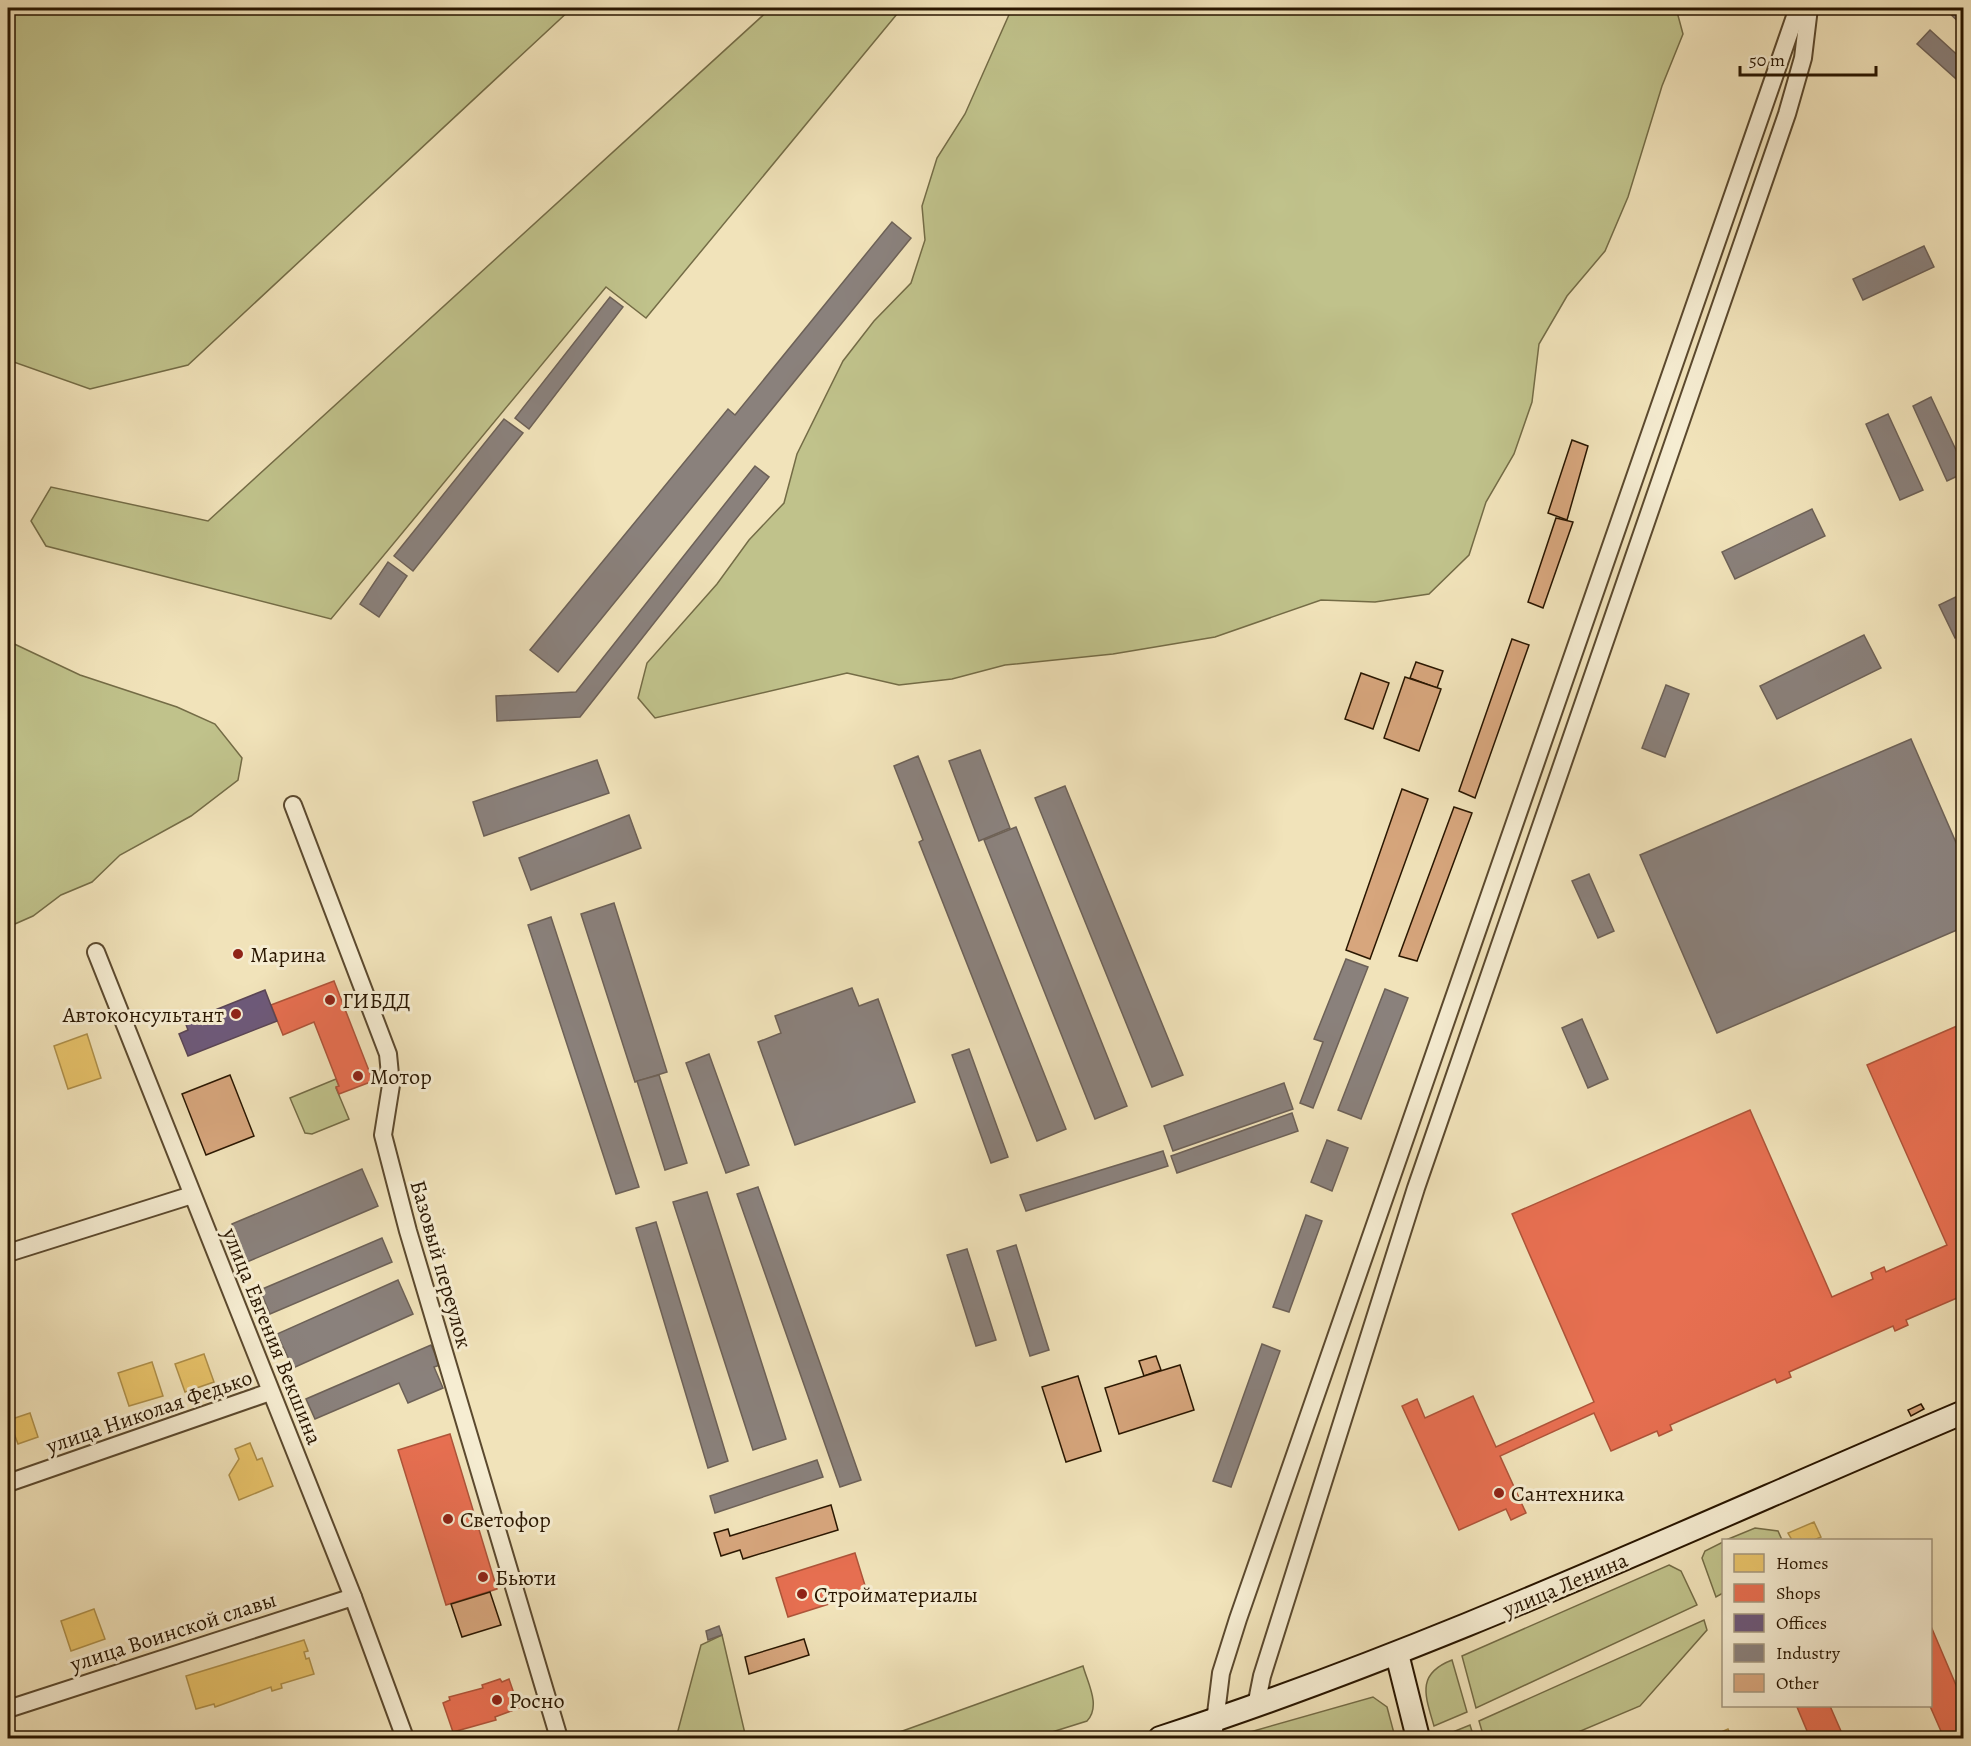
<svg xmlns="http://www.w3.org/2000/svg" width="1971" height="1746" viewBox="0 0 1971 1746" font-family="Alegreya,serif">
	<rect width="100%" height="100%" fill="#f1e3ba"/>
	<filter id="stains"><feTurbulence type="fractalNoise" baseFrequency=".00333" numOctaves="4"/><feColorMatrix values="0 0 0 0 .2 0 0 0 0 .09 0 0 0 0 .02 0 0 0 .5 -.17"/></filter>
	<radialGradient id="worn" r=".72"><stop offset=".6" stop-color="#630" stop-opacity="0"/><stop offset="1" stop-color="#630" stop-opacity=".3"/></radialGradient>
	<g fill="#c0c28b" stroke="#746c46" stroke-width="1.5">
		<polygon points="8,8 572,8 188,365 90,389 8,360"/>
		<polygon points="771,8 902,8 646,318 606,287 331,619 46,546 31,521 51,487 208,521"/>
		<polygon points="1012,8 1676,8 1683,34 1662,86 1628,197 1605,251 1567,296 1539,344 1532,402 1514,454 1486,502 1469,555 1429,594 1375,602 1321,600 1215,637 1113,654 1005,665 952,679 899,685 847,673 655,718 638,698 647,663 717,584 749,540 784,503 797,454 843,361 874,321 911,283 925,240 922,206 937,158 965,114"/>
		<polygon points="8,641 80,675 177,707 215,724 242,758 238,780 191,816 120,855 92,882 61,895 33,916 8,927"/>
		<polygon points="336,1079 339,1086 336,1088 349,1119 312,1134 305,1133 290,1098"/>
		<polygon points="1755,1528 1778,1531 1782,1540 1726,1540"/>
		<polygon points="1723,1542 1723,1593 1716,1597 1702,1558 1705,1551"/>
		<polygon points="1669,1565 1681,1571 1697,1605 1476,1708 1462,1656"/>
		<polygon points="1704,1620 1707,1630 1640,1706 1564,1738 1484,1738 1479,1721"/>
		<polygon points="722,1635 746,1738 676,1738 701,1645"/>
		<path d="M 1452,1660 L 1467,1712 L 1434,1726 C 1425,1695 1416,1674 1452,1660 Z"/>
		<path d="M 1083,1666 C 1088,1684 1101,1706 1087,1721 L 1033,1738 L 883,1738 Z"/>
		<polygon points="1373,1697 1387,1707 1395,1737 1229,1738"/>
		<polygon points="1470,1725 1474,1738 1438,1738"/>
	</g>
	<g fill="#e9c46a" stroke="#af904a" stroke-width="1.5">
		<polygon points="87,1034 101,1078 68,1089 54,1046"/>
		<polygon points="204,1354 214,1382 185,1392 175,1364"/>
		<polygon points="152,1362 163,1396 129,1406 118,1373"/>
		<polygon points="30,1413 38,1437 18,1444 9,1420"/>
		<polygon points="250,1443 257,1460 262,1458 273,1486 239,1500 229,1475 239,1459 235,1449"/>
		<polygon points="1814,1522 1821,1537 1814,1540 1792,1540 1788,1533"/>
		<polygon points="94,1609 105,1639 71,1651 61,1621"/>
		<polygon points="304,1640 308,1651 304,1652 306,1659 309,1658 314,1674 281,1684 282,1688 272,1691 271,1687 215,1707 214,1704 196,1709 186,1676"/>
		<polygon points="1728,1729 1732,1738 1708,1738"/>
	</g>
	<g fill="#e76f51" stroke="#ae5439" stroke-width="1.5">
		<polygon points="334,981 373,1081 339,1094 336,1087 339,1086 314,1022 283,1035 271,1005"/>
		<polygon points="1964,1023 1964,1295 1906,1320 1908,1325 1895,1331 1893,1326 1789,1372 1791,1377 1777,1383 1775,1379 1670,1425 1672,1430 1659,1436 1657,1431 1611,1451 1594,1413 1500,1456 1526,1513 1511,1520 1506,1509 1459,1530 1402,1406 1417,1399 1425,1418 1473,1396 1496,1447 1594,1402 1512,1214 1750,1110 1832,1297 1873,1279 1871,1273 1884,1267 1886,1272 1947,1245 1867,1065"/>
		<polygon points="450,1434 497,1589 446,1605 398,1450"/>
		<polygon points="855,1553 867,1592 788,1617 776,1578"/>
		<polygon points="1930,1624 1964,1704 1964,1738 1944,1738 1930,1706"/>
		<polygon points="500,1679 502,1682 509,1679 519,1708 495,1717 496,1720 453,1732 443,1703 450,1700 449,1697 483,1688 482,1685"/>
		<polygon points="1802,1706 1830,1706 1844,1738 1810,1738 1797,1707"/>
	</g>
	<polygon fill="#6d597a" stroke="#594555" stroke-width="1.5" points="265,990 277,1021 188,1056 179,1034 188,1030 185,1022"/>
	<g fill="#8a817c" stroke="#6d6157" stroke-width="1.5">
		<polygon points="1944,8 1964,8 1964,27"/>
		<polygon points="1930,30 1964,61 1964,86 1917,44"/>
		<polygon points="892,222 911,238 558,672 530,650 728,409 735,415"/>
		<polygon points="1924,246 1934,267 1863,300 1853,279"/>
		<polygon points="610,297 623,307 529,429 515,418"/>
		<polygon points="1931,397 1964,467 1964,473 1947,481 1913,406"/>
		<polygon points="1888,414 1923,490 1900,500 1866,424"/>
		<polygon points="504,419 523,433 413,571 394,556"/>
		<polygon points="755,466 769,477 580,717 497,721 496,696 576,692"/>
		<polygon points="1812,509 1825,536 1735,579 1722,552"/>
		<polygon points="388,562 407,576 379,617 360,604"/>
		<polygon points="1964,593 1964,633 1955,638 1939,605"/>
		<polygon points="1864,635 1881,668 1777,719 1760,686"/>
		<polygon points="1666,685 1689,694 1665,757 1642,748"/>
		<polygon points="1911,739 1964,861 1964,927 1717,1033 1640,855"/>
		<polygon points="980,750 1010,828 979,841 949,761"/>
		<polygon points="918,756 1066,1129 1037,1141 919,842 923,840 894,766"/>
		<polygon points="597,760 609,793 484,836 473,802"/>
		<polygon points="1065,786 1183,1075 1152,1087 1035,798"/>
		<polygon points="629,815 641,848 531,890 519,858"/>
		<polygon points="1016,827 1127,1106 1095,1119 984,840"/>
		<polygon points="1589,874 1614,931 1598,938 1572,881"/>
		<polygon points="614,903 667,1072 635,1082 581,914"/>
		<polygon points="551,917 639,1187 616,1194 528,925"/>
		<polygon points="1346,959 1368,967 1313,1108 1300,1103 1323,1042 1314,1039"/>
		<polygon points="852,988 859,1006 878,999 915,1102 795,1145 758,1042 781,1033 775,1016"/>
		<polygon points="1385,989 1408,998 1361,1119 1338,1110"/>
		<polygon points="1582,1019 1608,1079 1588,1088 1562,1028"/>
		<polygon points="969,1049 1008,1157 991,1163 952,1055"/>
		<polygon points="709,1054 749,1165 726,1173 686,1063"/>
		<polygon points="659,1075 687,1163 665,1170 637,1081"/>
		<polygon points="1284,1083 1293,1109 1173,1151 1164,1126"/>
		<polygon points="1292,1113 1298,1131 1177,1173 1171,1156"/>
		<polygon points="1327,1140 1348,1148 1332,1191 1311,1182"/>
		<polygon points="1163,1151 1168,1166 1026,1211 1020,1195"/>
		<polygon points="362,1169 378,1206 247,1262 232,1224"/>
		<polygon points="758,1187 861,1480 840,1487 737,1194"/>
		<polygon points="707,1192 786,1439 753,1450 673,1202"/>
		<polygon points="1306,1215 1322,1221 1289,1312 1273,1307"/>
		<polygon points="656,1222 728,1461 708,1468 636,1228"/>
		<polygon points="382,1238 392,1262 270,1314 260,1290"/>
		<polygon points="1016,1245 1049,1350 1030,1356 997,1251"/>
		<polygon points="967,1249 996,1340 976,1346 947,1255"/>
		<polygon points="398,1280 413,1314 293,1368 277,1334"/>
		<polygon points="1262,1344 1280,1351 1231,1487 1213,1481"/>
		<polygon points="431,1345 440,1365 434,1367 443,1388 408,1403 399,1383 315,1419 306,1399"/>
		<polygon points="817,1460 823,1477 715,1513 710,1496"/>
		<polygon points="719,1626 722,1635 708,1640 706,1631"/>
	</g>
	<g fill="#d7a67d" stroke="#291600" stroke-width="1.5">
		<polygon points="1572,440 1588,446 1567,520 1548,513"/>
		<polygon points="1556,518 1573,522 1543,608 1528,602"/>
		<polygon points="1512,639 1529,645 1475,798 1459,791"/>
		<polygon points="1416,662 1443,671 1437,688 1410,678"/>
		<polygon points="1361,673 1389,683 1373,729 1345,719"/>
		<polygon points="1405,677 1441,689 1419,751 1384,738"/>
		<polygon points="1402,789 1428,799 1370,959 1346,950"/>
		<polygon points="1454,807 1472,813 1417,961 1399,956"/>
		<polygon points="230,1075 254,1136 206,1155 182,1094"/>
		<polygon points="1156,1356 1161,1370 1144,1376 1139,1361"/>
		<polygon points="1180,1365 1194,1410 1119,1434 1105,1388"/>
		<polygon points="1078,1376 1101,1451 1066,1462 1042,1387"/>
		<polygon points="1921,1404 1924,1409 1911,1416 1908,1410"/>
		<polygon points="831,1505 838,1530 743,1559 740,1550 721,1556 714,1533 728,1529 730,1536"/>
		<polygon points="490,1592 501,1625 462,1637 451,1604"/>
		<polygon points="804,1639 809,1655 749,1674 745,1657"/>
	</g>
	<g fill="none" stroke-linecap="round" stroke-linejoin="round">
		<defs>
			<g id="street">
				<polyline points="293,805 388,1054 391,1085 383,1135 408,1231 559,1738"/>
				<polyline points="96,952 353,1597 405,1738"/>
				<polyline points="8,1253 192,1195"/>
				<polyline points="8,1483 270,1392"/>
				<polyline points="1256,1706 1262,1676 1416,1188 1787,114 1803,58 1809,8"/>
				<polyline points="8,1709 353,1597"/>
				<polyline points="1213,1738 1221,1673 1238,1619 1798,8"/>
			</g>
			<g id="secondary">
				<polyline points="1397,1654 1418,1738"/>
				<path d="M 1160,1738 C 1435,1649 1697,1525 1964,1412"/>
			</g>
		</defs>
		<use href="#street" stroke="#5b492e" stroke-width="20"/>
		<use href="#secondary" stroke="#291600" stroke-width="26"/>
		<use href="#street" stroke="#f6edd2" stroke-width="16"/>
		<use href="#secondary" stroke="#f6edd2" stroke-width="22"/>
	</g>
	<g fill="#8f2418" stroke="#f6edd2" stroke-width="2">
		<circle cx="238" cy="954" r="6"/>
		<circle cx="330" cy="1000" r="6"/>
		<circle cx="236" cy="1014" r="6"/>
		<circle cx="358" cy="1076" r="6"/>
		<circle cx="1499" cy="1493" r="6"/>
		<circle cx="448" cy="1519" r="6"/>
		<circle cx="483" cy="1577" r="6"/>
		<circle cx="802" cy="1594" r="6"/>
		<circle cx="497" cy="1700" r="6"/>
	</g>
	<g text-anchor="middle" stroke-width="6" stroke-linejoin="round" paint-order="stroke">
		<g font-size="22" fill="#291600" stroke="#f6edd2" text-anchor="start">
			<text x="250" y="962">Марина</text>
			<text x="342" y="1008">ГИБДД</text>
			<text x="224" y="1022" text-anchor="end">Автоконсультант</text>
			<text x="370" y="1084">Мотор</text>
			<text x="1511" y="1501">Сантехника</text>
			<text x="460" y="1527">Светофор</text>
			<text x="495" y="1585">Бьюти</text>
			<text x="814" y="1602">Стройматериалы</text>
			<text x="509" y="1708">Росно</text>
		</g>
		<g font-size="22" fill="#291600" stroke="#f6edd2">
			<text transform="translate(442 1264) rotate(74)" y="8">Базовый переулок</text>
			<text transform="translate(273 1336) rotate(68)" y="8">улица Евгения Векшина</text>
			<text transform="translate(149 1411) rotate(-19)" y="8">улица Николая Федько</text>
			<text transform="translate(1565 1584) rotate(-23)" y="8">улица Ленина</text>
			<text transform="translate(173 1631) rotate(-18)" y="8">улица Воинской славы</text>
		</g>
	</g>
	<rect width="1971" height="1746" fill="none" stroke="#f1e3ba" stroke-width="30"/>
	<rect x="9" y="9" width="1953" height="1728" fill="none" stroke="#291600" stroke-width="3"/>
	<rect x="15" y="15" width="1941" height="1716" fill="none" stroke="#291600" stroke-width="1.5"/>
	<rect x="1722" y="1539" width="210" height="168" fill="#f6edd2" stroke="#a4977e" stroke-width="1.5"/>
	<rect x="1734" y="1554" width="30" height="18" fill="#e9c46a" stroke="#a4977e" stroke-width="1.5"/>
	<text x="1776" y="1569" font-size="18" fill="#291600">Homes</text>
	<rect x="1734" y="1584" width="30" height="18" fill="#e76f51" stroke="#a4977e" stroke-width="1.5"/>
	<text x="1776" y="1599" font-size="18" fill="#291600">Shops</text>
	<rect x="1734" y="1614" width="30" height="18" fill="#6d597a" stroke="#a4977e" stroke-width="1.5"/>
	<text x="1776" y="1629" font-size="18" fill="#291600">Offices</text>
	<rect x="1734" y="1644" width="30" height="18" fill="#8a817c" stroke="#a4977e" stroke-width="1.5"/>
	<text x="1776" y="1659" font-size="18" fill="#291600">Industry</text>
	<rect x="1734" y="1674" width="30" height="18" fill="#d7a67d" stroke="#a4977e" stroke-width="1.5"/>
	<text x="1776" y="1689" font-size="18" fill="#291600">Other</text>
	<path d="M1740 66v9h136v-9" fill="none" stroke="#291600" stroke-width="3"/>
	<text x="1749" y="66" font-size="18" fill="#291600" stroke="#f6edd2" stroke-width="4.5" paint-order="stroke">50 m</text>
	<rect width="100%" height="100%" filter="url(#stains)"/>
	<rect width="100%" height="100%" fill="url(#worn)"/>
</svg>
